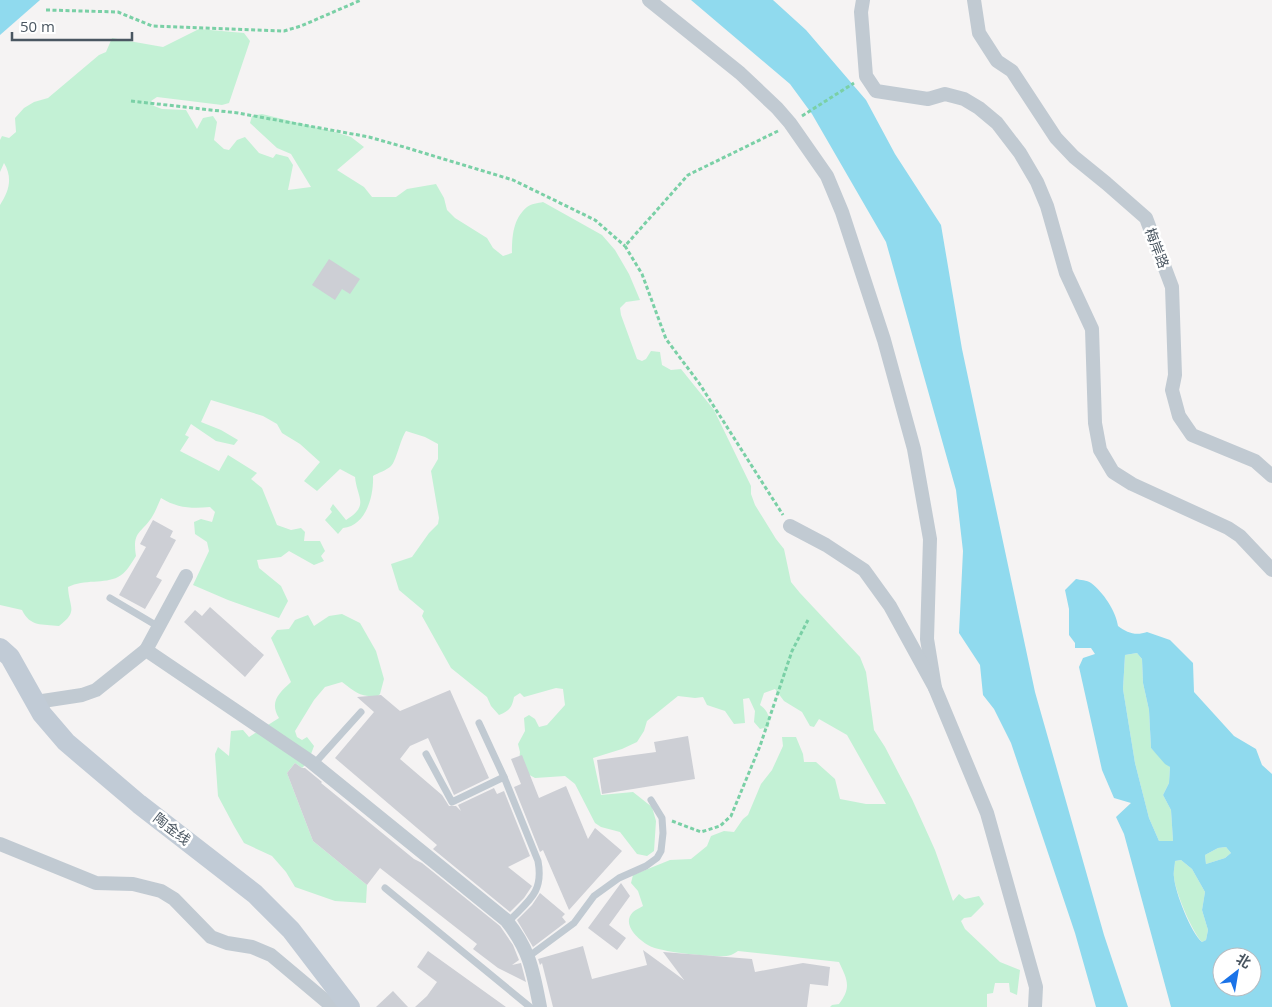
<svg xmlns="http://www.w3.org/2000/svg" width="1272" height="1007" viewBox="0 0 1272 1007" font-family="'Open Sans','Noto Sans SC',sans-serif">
	<rect width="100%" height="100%" fill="#f5f3f3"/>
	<g fill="#c3f1d5">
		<path d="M 199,29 L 244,33 L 250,41 L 229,103 L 222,105 L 157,97 L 151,101 L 154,106 L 162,109 L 186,110 L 197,129 L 203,118 L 213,116 L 217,122 L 214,140 L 224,149 L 229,150 L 237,140 L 245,137 L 259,153 L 273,158 L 276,154 L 288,157 L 293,165 L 288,190 L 311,187 L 291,154 L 277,148 L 250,123 L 252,116 L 262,114 L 335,132 L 351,137 L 364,147 L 337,170 L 364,187 L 372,197 L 396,197 L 407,189 L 436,184 L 444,198 L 447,210 L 455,218 L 487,238 L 493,248 L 503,256 L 512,253 C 512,236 513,219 527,207 C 531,204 538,203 543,202 L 602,235 L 615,250 L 629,274 L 640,300 L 626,302 L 620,308 L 621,315 L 637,359 L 642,361 L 646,359 L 651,351 L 660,352 L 662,365 L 671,370 L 681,369 L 714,410 L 751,486 L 751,494 L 755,505 L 776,539 L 784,549 L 791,582 L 800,593 L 860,657 L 866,672 L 874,730 L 885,747 L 912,799 L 935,850 L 953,901 L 959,894 L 965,899 L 979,896 L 984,904 L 971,917 L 964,918 L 961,921 L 965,929 L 1000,962 L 1020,970 L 1017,995 L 1010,992 L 1009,983 L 995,983 L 993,993 L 987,994 L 987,1007 L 830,1007 L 832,1005 L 839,1004 C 852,987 847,979 839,962 L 738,951 C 736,952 734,954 731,955 C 721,959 663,952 652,947 C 641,942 620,925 633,912 C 635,910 640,908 643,906 L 638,891 L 631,883 L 633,875 L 670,860 L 691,859 L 707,846 L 711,836 L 724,831 L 734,832 L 743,819 L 748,815 L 761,784 L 772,770 L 783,746 L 782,737 L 796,737 L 803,754 L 804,762 L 816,762 L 835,779 L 840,799 L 866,804 L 886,804 L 847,735 L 819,719 L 814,727 L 810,726 L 802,712 L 784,701 L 775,689 L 764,693 L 760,705 C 768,711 770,717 769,727 L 760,729 L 754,722 L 755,711 L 749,698 L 743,699 L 745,723 L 734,724 L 725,711 L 707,705 L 703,697 L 695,698 L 678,696 L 647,721 L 644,731 L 637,742 L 622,749 L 593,758 L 601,795 L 633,792 L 652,807 L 656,821 L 654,851 L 647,856 L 637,854 L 620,832 L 601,827 L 595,823 L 575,784 L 565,776 L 535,778 L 524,772 L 519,762 L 520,752 L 518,744 L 525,731 L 524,718 L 529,715 L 535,719 L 539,727 L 547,725 L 565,705 L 563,689 L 556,688 L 524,697 L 520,693 L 514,697 C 512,708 509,711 499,715 L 491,706 L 487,697 L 451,668 L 422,616 L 424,611 L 399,590 L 391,564 L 412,557 L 429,533 L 438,524 L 439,518 L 431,471 L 438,459 L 438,444 L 425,437 L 406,431 C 400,440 396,462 391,466 C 387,470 378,473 373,476 C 374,496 366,526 343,528 L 338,534 L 325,520 L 332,512 L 330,509 L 333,504 L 346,520 C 370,505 357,498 355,477 L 340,469 L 317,491 L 304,481 L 320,462 L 300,444 L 282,433 L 277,424 L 263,416 L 211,400 L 201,422 L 221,430 L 238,440 L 234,445 L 216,441 L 191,424 L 185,435 L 189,437 L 180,451 L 219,471 L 228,455 L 257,473 L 251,479 L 262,488 L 277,525 L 291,530 L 301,528 L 305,532 L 304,541 L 320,541 L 325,551 L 321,556 L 324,561 L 314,565 L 289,551 L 281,557 L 257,560 L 259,568 L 281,586 L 288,601 L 279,618 L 228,600 L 193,585 L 209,551 L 207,542 L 195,534 L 194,522 L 201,519 L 212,522 L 215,512 L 210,507 C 192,509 177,508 161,498 C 158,504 156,511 152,517 C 141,534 132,531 136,556 C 131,564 126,573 118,577 C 105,584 84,579 68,587 C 69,608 79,611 59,626 C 42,624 30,627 22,610 L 0,605 L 0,205 C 9,191 13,178 4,163 L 0,172 L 0,140 L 2,136 L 9,138 L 16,132 L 15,118 L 24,108 L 34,102 L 48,98 L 99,55 L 106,52 L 112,38 L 163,47 Z"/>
		<path d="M 342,614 L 360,623 L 376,651 L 384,679 L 380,694 L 378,696 C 359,697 357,693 342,682 L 325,687 L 314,700 L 295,731 L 297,737 L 302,740 L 307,737 L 314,746 L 308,762 L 302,768 L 295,763 L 287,773 L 313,841 L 367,885 L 366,903 L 335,901 L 295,887 L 286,872 L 272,856 L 244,843 L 234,826 L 218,796 L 215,754 L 218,747 L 229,756 L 231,731 L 243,730 L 249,737 L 279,718 C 269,702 279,693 291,682 L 271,638 L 277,630 L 289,629 L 295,620 L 308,615 L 314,626 L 329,616 Z"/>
		<polygon points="1137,653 1142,659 1143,683 1149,710 1151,748 1170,767 1169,783 1163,795 1171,810 1173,841 1159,841 1149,818 1135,763 1123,689 1125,655"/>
		<polygon points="1226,847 1231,853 1225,858 1206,864 1205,855 1218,848"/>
		<path d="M 1181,860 L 1192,869 L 1205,892 L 1202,910 L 1208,930 L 1206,940 L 1202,942 C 1192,932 1175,891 1174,877 C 1173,872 1175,866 1175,861 Z"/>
	</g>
	<g fill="#90daee" fill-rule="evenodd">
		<polygon points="0,0 40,0 0,35"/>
		<polygon points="691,0 773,0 806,30 866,100 895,154 941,225 962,349 1035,692 1104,935 1128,1007 1096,1007 1075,933 1011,743 994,709 983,695 980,665 959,633 963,551 956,490 886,242 812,114 790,84"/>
		<path d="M 1076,579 C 1080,580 1087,580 1091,583 C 1103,592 1116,611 1118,626 C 1127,633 1136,636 1147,632 L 1170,640 L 1193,663 L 1194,692 L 1234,736 L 1256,749 L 1262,765 L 1272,774 L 1272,1007 L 1171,1007 L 1124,834 L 1116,817 L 1131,803 L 1114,798 L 1102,770 L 1079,667 L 1083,658 L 1095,654 L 1091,648 L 1075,648 L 1075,643 L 1069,635 L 1069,609 L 1065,590 ZM 1137,653 L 1142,659 L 1143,683 L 1149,710 L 1151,748 L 1165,764 L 1170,767 L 1169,783 L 1163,795 L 1171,810 L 1173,841 L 1159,841 L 1149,818 L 1135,763 L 1123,689 L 1125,655 ZM 1226,847 L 1231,853 L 1225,858 L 1206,864 L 1205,855 L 1218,848 ZM 1181,860 L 1192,869 L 1205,892 L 1202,910 L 1208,930 L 1206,940 L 1202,942 C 1191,933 1175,892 1174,877 C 1173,872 1175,866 1175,861 ZM 1222,957 L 1252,957 L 1252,987 L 1222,987 Z"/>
	</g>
	<g fill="#cdcfd5">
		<polygon points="329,259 360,279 350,294 342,289 335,300 312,285"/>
		<polygon points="153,520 173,531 170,537 176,540 156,577 162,580 145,609 119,595 146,547 140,544"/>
		<polygon points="210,607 264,655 245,677 184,622 195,610 202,616"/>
		<polygon points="450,690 489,778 454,795 428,738 410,746 400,759 442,795 449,806 456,806 461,811 458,805 494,788 497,794 504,791 530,856 508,867 532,886 524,898 510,912 433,849 437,845 335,758 374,712 357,697 381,695 400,711"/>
		<polygon points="688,736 695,779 602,794 597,760 656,752 654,742"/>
		<polygon points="522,755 539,798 566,786 588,839 595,828 622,851 569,910 543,850 540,852 514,787 521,784 511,759"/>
		<polygon points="295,763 302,768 305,768 322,782 321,783 414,859 422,863 500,926 513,945 519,960 512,965 521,963 526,982 498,968 473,949 477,944 380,868 367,885 313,841 287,773"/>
		<polygon points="621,883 630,896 609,925 626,938 617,950 588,928"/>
		<polygon points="540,893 565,914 562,917 566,922 533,947 517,920 532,905"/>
		<polygon points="583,946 592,979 647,965 643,950 684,980 663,952 752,959 755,972 803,963 830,967 828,986 810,984 807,1007 553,1007 542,963 540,965 538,959"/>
		<polygon points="428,951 506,1007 415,1007 427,996 437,982 417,967"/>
		<polygon points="393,991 408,1007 376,1007"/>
	</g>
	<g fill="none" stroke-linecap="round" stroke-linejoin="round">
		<g stroke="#7ad0a6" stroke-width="3" stroke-dasharray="4 2.5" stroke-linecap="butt">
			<polyline points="46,10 118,12 152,26 284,31 301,26 361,0"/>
			<polyline points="131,101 238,113 369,137 404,147 513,180 595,220 625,246"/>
			<polyline points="802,116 854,83"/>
			<polyline points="778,131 688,175 625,246 642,274 666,339 699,383 783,515"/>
			<polyline points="672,821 701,832 720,826 731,816 760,746 792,651 808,620"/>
		</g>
		<g stroke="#c1cad2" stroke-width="7">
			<polyline points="110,598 159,627"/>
			<polyline points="479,723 504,777"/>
			<path d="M 426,754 L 452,802 L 504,777 L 538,861 C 544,893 528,901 508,922"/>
			<polyline points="314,764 361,712"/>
			<polyline points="385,888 530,1007"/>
			<polyline points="528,957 574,923 594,896 619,878 646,866 657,858 661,851 663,833 662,818 651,800"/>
		</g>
		<g stroke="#c1cad2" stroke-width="14">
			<polyline points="649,0 740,73 777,108 790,123 827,176 842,212 884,340 914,449 930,539 927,639 935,688"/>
			<polyline points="863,0 861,12 866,76 876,91 928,99 945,94 964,99 979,108 997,123 1020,153 1037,182 1047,206 1066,273 1092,329 1095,423 1100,450 1113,472 1132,484 1228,528 1240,536 1272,570"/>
			<polyline points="974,0 979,33 997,61 1012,71 1056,138 1074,157 1106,183 1146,218 1172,287 1175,375 1172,390 1179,416 1192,435 1255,461 1272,476"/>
			<polyline points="790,526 826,545 864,570 890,606 935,688 987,813 1036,987 1035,1007"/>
			<polyline points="146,650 186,576"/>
			<path d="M 36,702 L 82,695 L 96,690 L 146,650 L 310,761 L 506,920 C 530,950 533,971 540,1007"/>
			<polyline points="0,844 96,883 133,884 161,891 174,899 211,937 227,943 252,947 271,955 333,1007"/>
		</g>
		<polyline stroke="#c1cbd6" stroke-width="20" points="0,648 10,657 42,714 66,742 139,804 255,894 291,930 350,1007"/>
	</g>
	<g text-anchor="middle" stroke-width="5" stroke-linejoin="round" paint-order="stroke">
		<g font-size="14" fill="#4a5661" stroke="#fff">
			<text transform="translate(1157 248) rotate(69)" y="5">梅岸路</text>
			<text transform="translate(172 829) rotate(38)" y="5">陶金线</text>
		</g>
	</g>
	<g transform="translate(1237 972) rotate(31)"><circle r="24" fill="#ffffff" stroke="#b7bbc0"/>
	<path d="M0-4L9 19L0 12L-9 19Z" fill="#1a73e8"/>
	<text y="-8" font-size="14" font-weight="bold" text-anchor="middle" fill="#4a5661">北</text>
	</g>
	<path d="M12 32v8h120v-8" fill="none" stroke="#4a5661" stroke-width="2.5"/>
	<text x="20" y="32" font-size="15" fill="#4a5661" stroke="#ffffff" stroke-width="4" paint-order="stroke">50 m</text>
</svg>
